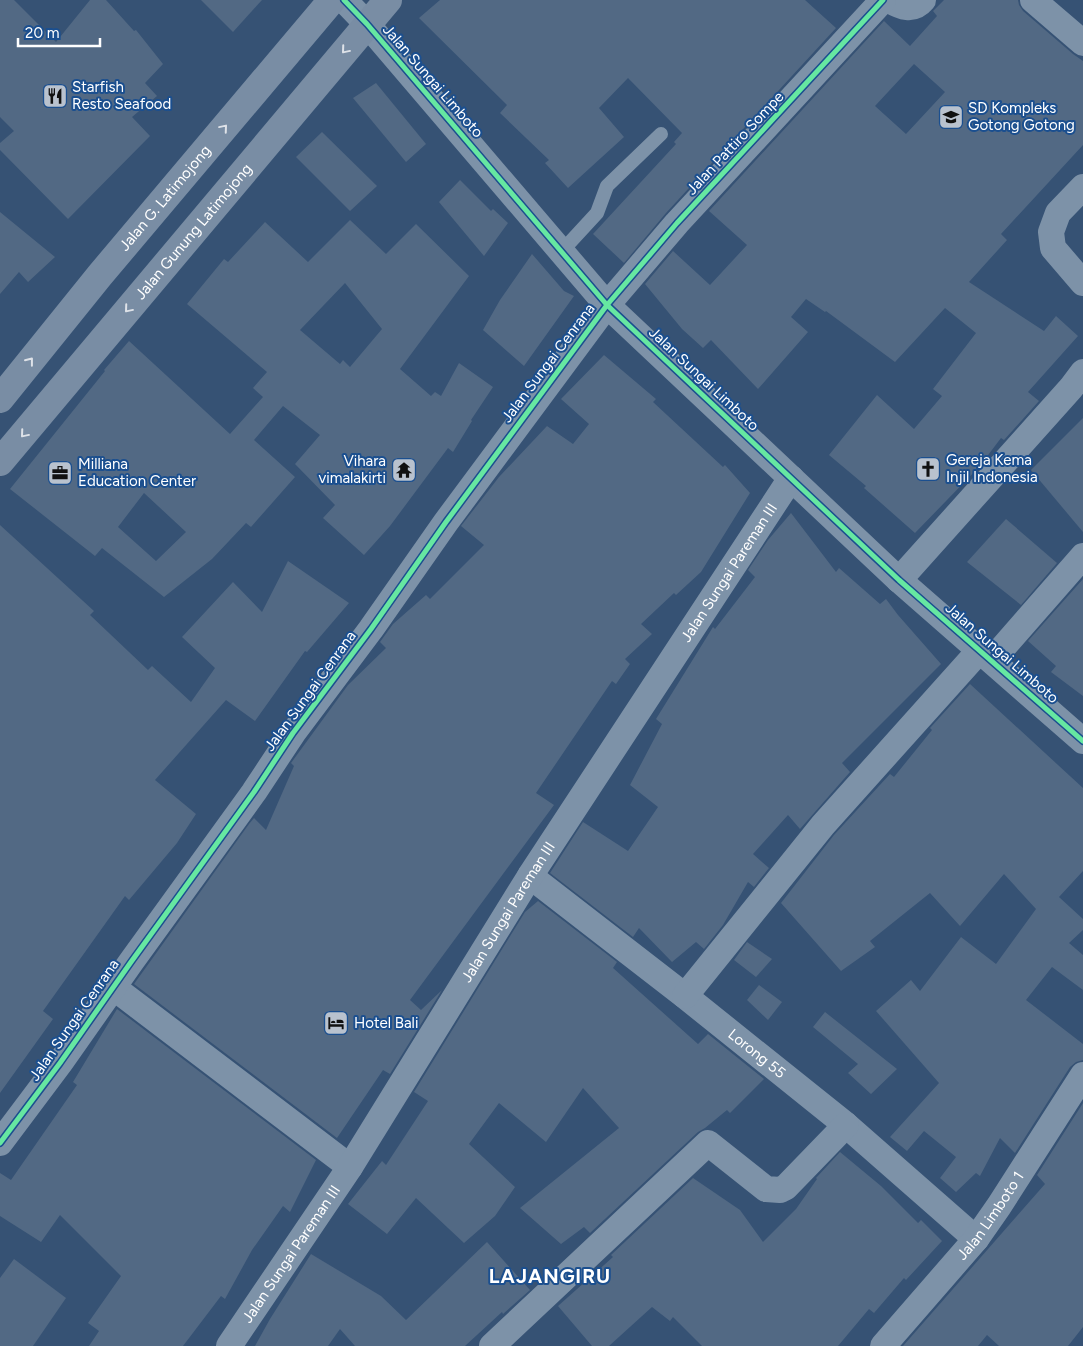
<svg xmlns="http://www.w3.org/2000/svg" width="1083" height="1346" viewBox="0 0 1083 1346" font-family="Figtree,sans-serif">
	<rect width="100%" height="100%" fill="#365274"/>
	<g fill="#526984" fill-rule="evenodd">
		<polygon points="0,0 14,0 56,42 90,0 106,0 134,31 136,30 163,64 145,83 157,96 132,117 150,136 68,219 0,150 0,143 14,131 0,117"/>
		<polygon points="201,0 262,0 233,32"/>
		<polygon points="440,0 805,0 836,28 666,213 624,263 593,234 676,144 674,142 682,133 628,78 599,108 624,137 568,188 545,163 549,160 500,113 507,105 419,18"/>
		<path d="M 944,0 L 1018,0 L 1019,5 L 1023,11 L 1073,54 L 1083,61 L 1083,145 L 1001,234 L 1007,240 L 969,282 L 1044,331 L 1056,316 L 1078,336 L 1028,392 L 1039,401 L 1004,440 L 1001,438 L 979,467 L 915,533 L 864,488 L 866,486 L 829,455 L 877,395 L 914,429 L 942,396 L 933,389 L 976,333 L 945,308 L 895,362 L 826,311 L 825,312 L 806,299 L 791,317 L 808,332 L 758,389 L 711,340 L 703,348 L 682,329 L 645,284 L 673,251 L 710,285 L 747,245 L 709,211 L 884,21 L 910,46 L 937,16 L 933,11 ZM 914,64 L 945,92 L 906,134 L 875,106 Z"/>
		<polygon points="376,83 426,144 406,162 353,98"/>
		<polygon points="322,132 377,186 350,211 296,157"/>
		<polygon points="460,180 491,211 493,209 508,223 484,256 439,202"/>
		<polygon points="0,212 55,257 28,282 19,272 0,294"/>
		<path d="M 350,220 L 386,254 L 416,224 L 469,276 L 400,369 L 431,396 L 435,392 L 441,396 L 459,363 L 493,387 L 471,420 L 472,421 L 453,452 L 448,448 L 390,526 L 364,555 L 323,518 L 335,505 L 295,464 L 320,435 L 283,406 L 254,440 L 295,477 L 251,527 L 246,523 L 212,559 L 164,597 L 102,548 L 95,556 L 10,489 L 105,371 L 104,370 L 129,341 L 230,434 L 263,397 L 253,388 L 267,372 L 187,304 L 224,259 L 228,262 L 265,222 L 308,262 ZM 345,283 L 382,329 L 350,367 L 343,360 L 340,364 L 300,330 ZM 144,493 L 186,532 L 156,561 L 118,527 Z"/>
		<polygon points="532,254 564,291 574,296 524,366 483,330 500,300"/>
		<polygon points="604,355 656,399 653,402 723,467 725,465 750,493 701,572 676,595 674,593 641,624 652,634 625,659 630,664 616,684 612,681 536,793 554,805 410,1000 421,1010 442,990 390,1074 383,1070 337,1138 134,984 249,824 254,818 266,830 294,766 291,763 348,685 386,648 380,642 393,624 426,595 430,599 484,545 461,526 499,477 547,426 573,444 589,424 561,399"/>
		<polygon points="1083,418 1083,532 1031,470"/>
		<polygon points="791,513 836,572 839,568 880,604 886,599 898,615 941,664 842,763 850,772 800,829 788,815 753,854 769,868 754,887 748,882 723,925 704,949 696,942 672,962 639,928 633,937 550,873 583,822 628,851 658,807 630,785 662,724 656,719 713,627 715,629 755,577 748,570 768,540"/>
		<polygon points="1006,519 1057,563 1021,605 967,562"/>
		<polygon points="0,525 94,611 90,615 148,670 152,666 191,702 215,668 182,637 233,582 262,612 288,561 349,603 307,652 305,651 255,721 226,700 155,780 196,814 177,843 129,900 125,896 43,1011 53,1019 0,1093"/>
		<polygon points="1083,579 1083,696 1051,672 1056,666 1028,641"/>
		<polygon points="970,684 1083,788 1083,871 1059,897 1083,919 1083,930 1069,943 1083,955 1083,990 1052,967 1026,1000 1083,1044 1083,1060 1076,1062 1070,1067 1015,1153 1000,1138 980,1176 976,1173 956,1192 940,1178 956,1157 924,1131 907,1151 890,1137 939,1083 876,1011 911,980 920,991 961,937 996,964 1036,909 1004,874 960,926 930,893 870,941 875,947 841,971 781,903 834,835 890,774 894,777 932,730 930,728"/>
		<polygon points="538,901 617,962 613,968 698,1044 708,1034 764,1079 730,1113 727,1110 705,1128 698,1132 590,1233 584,1227 561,1244 520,1208 619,1128 583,1088 546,1142 499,1103 469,1144 515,1187 495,1216 464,1243 416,1198 387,1234 348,1204 382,1161 386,1165 428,1101 414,1092 525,912"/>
		<polygon points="747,942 772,959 756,977 734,960"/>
		<polygon points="759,985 782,1002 768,1020 747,1000"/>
		<polygon points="117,1009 316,1160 290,1212 283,1206 252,1250 225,1299 221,1296 183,1346 89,1346 99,1331 88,1323 121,1276 60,1215 41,1242 0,1216 0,1173 11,1180 77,1085 73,1082"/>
		<polygon points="825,1012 897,1069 871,1094 848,1073 858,1064 813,1027"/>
		<polygon points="1083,1103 1083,1327 1068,1346 999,1346 987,1335 978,1346 903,1346 1045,1184 1037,1175"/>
		<polygon points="840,1152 881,1186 918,1223 921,1220 942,1241 906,1280 904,1278 874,1313 869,1309 838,1346 702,1346 673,1317 670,1321 652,1307 609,1346 592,1346 558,1306 613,1257 611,1255 693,1178 740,1210 763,1242 796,1209 817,1179 816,1178"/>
		<polygon points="487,1242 530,1290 503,1314 502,1312 465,1346 355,1346 340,1329 328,1346 255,1346 270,1319 311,1254 381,1296 406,1320"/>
		<polygon points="14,1259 66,1298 33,1346 0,1346 0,1278"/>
	</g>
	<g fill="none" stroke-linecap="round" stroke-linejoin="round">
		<polyline stroke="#7d92a8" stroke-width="14" points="562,251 597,213 607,186 661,134"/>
		<g stroke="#7d92a8" stroke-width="26">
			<polyline points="344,0 367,24 607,305 899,580 1083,741"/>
			<path d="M 889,0 C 901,7 913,12 923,0"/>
			<polyline points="1033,0 1083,43"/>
			<polyline points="1083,187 1058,213 1051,232 1053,248 1083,283"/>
			<polyline points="899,580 1071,388 1083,372"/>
			<polyline points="992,660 1083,556"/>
			<path id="s1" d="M 530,876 L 685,996 L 846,1125 L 976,1239"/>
			<polyline points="113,987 350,1167"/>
			<polyline points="685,996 823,825 980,650"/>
			<polyline points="0,1143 60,1063 131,962 254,792 293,733 371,629 446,522 607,305 677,223 883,0"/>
			<path id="s2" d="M 229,1346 L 350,1167 L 530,876 L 791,478"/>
			<polyline points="492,1346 708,1143 766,1189 780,1190 786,1187 846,1125"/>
			<path id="s3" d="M 883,1346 L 976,1239 L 999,1206 L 1083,1075"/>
		</g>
		<g stroke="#798da4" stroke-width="28">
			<path id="s4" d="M 0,399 L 100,275 L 332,0"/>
			<path id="s5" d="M 0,462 L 388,0"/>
		</g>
		<defs>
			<g id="cycleway">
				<polyline points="344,0 367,24 607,305 899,580 1083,741"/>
				<polyline points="0,1143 60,1063 131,962 254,792 293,733 371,629 446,522 607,305 677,223 883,0"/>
			</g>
		</defs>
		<use href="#cycleway" stroke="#1b4f8f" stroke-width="8"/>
		<use href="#cycleway" stroke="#66e7a1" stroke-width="5"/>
	</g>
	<defs><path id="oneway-chevron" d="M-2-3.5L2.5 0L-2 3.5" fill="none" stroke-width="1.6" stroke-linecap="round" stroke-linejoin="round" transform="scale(1.25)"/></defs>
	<g stroke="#dee2e8">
		<use href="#oneway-chevron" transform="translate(345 50) rotate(130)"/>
		<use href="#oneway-chevron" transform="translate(224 128) rotate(-50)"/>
		<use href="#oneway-chevron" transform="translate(128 309) rotate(130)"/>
		<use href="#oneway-chevron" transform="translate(30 361) rotate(-52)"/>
		<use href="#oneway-chevron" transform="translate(24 434) rotate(130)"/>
	</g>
	<defs>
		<symbol id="restaurant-square" viewBox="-11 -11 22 22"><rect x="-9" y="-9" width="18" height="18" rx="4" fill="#b9c2ce" stroke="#1b4f8f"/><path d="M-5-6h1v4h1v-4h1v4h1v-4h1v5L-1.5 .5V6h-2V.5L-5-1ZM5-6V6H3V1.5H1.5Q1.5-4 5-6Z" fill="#111"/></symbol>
		<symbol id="school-square" viewBox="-11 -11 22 22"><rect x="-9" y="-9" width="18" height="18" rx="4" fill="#b9c2ce" stroke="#1b4f8f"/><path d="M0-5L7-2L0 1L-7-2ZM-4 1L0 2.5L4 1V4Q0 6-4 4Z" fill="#111"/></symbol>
		<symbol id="church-square" viewBox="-11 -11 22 22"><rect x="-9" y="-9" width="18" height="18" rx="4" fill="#b9c2ce" stroke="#1b4f8f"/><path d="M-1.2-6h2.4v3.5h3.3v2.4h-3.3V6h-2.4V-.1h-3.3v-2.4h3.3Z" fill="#111"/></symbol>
		<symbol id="temple-square" viewBox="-11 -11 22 22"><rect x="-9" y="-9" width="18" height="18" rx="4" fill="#b9c2ce" stroke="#1b4f8f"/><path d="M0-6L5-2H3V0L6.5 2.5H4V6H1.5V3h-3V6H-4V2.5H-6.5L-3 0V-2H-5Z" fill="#111"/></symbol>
		<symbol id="office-square" viewBox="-11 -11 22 22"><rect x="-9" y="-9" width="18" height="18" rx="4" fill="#b9c2ce" stroke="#1b4f8f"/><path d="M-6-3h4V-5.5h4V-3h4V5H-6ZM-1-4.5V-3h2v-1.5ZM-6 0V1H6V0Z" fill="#111"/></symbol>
		<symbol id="hotel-square" viewBox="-11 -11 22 22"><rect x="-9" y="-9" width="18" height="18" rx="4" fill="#b9c2ce" stroke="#1b4f8f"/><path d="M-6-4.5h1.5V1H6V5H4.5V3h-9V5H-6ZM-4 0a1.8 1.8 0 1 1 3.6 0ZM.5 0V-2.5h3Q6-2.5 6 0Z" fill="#111"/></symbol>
	</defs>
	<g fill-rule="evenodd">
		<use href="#restaurant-square" x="41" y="82" width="28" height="28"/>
		<use href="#school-square" x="937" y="103" width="28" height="28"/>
		<use href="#church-square" x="914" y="455" width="28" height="28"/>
		<use href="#temple-square" x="390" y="456" width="28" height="28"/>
		<use href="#office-square" x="46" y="459" width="28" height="28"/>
		<use href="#hotel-square" x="322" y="1009" width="28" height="28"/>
	</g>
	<g text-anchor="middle" stroke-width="4" stroke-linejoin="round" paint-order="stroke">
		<g font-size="15" fill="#fff" stroke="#1b4f8f">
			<text transform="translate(433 81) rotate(49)" y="5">Jalan Sungai Limboto</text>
			<text transform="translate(735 143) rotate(-47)" y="5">Jalan Pattiro Sompe</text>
			<text dy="5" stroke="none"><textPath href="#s4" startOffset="260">Jalan G. Latimojong</textPath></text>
			<text dy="5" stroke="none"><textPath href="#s5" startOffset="301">Jalan Gunung Latimojong</textPath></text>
			<text transform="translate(548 363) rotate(-53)" y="5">Jalan Sungai Cenrana</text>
			<text transform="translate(704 379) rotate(43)" y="5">Jalan Sungai Limboto</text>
			<text dy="5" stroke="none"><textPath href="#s2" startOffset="921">Jalan Sungai Pareman III</textPath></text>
			<text transform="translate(1002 653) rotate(41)" y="5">Jalan Sungai Limboto</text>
			<text transform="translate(310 691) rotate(-54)" y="5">Jalan Sungai Cenrana</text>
			<text dy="5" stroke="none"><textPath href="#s2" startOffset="516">Jalan Sungai Pareman III</textPath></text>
			<text transform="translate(74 1020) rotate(-55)" y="5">Jalan Sungai Cenrana</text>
			<text dy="5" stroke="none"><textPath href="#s1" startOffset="288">Lorong 55</textPath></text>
			<text dy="5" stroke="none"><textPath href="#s3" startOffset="169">Jalan Limboto 1</textPath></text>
			<text dy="5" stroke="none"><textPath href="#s2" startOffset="111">Jalan Sungai Pareman III</textPath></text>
		</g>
		<g font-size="15" fill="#fff" stroke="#1b4f8f" text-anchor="start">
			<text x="72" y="92">Starfish<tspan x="72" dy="17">Resto Seafood</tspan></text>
			<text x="968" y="113">SD Kompleks<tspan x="968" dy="17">Gotong Gotong</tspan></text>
			<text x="946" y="465">Gereja Kema<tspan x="946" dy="17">Injil Indonesia</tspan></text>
			<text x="386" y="466" text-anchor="end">Vihara<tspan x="386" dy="17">vimalakirti</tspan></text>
			<text x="78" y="469">Milliana<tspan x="78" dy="17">Education Center</tspan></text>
			<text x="354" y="1028">Hotel Bali</text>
		</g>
		<g font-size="20" font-weight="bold" letter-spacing="1" fill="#fff" stroke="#1b4f8f">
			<text x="550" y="1283">LAJANGIRU</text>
		</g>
	</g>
	<path d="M18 38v8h82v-8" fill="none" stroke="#ffffff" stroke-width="2.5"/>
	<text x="25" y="38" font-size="15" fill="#ffffff" stroke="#1b4f8f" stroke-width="4" paint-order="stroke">20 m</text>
</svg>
